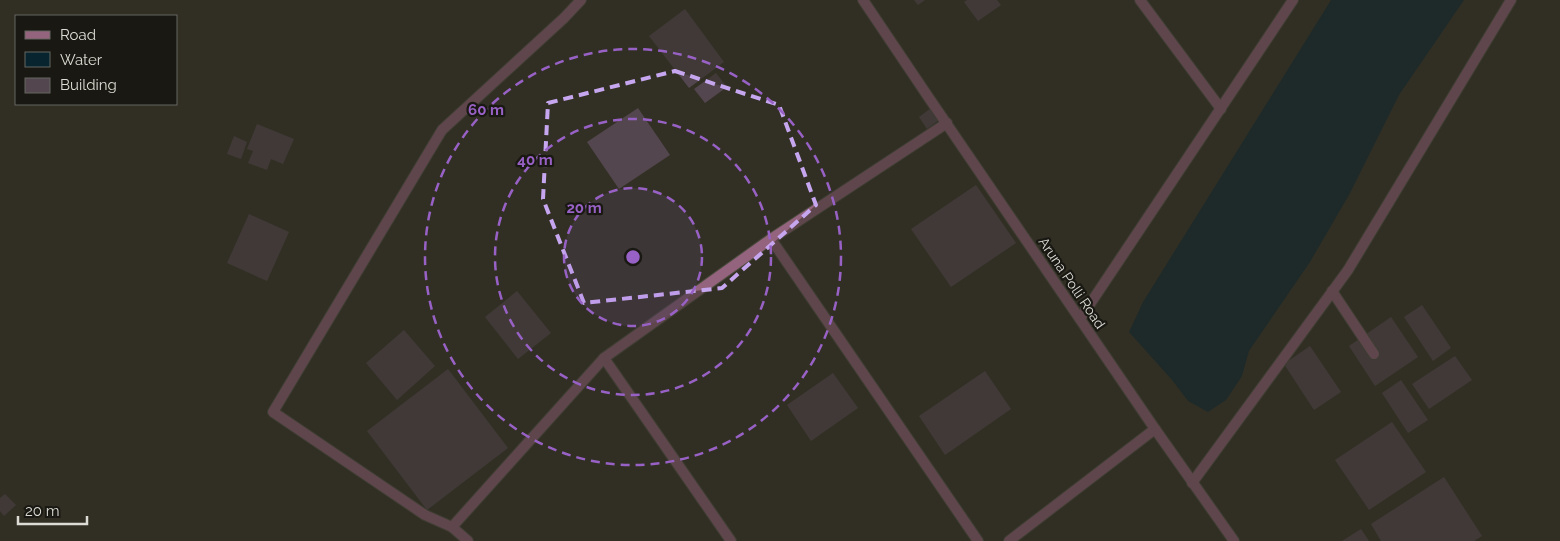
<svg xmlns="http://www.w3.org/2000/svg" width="1560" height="541" viewBox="0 0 1560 541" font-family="Raleway,sans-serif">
	<rect width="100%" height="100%" fill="#323024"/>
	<polygon fill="#07242f" points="1331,0 1464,0 1399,95 1349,195 1310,262 1249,351 1242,376 1226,400 1208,412 1188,401 1172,380 1129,332 1143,302"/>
	<g fill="#53464f">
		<polygon points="914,0 925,0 918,5"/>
		<polygon points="967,0 997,0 1001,5 978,21 964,2"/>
		<polygon points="685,9 724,62 689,88 649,36"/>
		<polygon points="716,73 727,87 705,103 694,89"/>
		<polygon points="638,108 670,155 619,189 587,142"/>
		<polygon points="931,108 939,120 927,129 919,117"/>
		<polygon points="257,124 294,139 283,164 271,159 267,170 248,163 253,151 247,149"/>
		<polygon points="234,136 247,142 241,159 227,154"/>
		<polygon points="976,185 1016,243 951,287 911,229"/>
		<polygon points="249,214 289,232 267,281 227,263"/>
		<polygon points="517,291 551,333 518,359 485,317"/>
		<polygon points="1422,305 1451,348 1433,361 1404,317"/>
		<polygon points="1391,317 1418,357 1375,386 1349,346"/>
		<polygon points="404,330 435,366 397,400 366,363"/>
		<polygon points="1310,346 1341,392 1314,410 1284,364"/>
		<polygon points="1455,356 1472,380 1429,409 1412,384"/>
		<polygon points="448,369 508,448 427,510 367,431"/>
		<polygon points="985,371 1011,409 945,455 919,416"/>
		<polygon points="833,373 858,408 811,441 787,405"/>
		<polygon points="1401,380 1428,420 1408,433 1382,393"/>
		<polygon points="1392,422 1426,472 1369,510 1335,460"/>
		<polygon points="1444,477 1482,536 1474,541 1381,541 1371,524"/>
		<polygon points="5,494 16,505 4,516 0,511 0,498"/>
		<polygon points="1361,529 1369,541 1342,541"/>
	</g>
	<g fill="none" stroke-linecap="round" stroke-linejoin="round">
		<defs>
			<g id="minor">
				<polyline points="863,0 929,98 1155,429 1009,541"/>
				<polyline points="1140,0 1221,109"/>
				<polyline points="771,239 978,541"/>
				<polyline points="1332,291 1374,354"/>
				<polyline points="1080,319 1293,0"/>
				<polyline points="604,358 731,541"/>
				<polyline points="1155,429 1234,541"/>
				<polyline points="1192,483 1348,270 1511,0"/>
				<polyline points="452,527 425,515 273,412 442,130 564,18 581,0"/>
				<polyline points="468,541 452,527 604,358 771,239 947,123"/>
			</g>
		</defs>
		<use href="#minor" stroke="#4d4c40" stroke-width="12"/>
		<use href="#minor" stroke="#94637d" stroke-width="10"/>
	</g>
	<path d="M0 0H1560V541H0ZM 675,71 L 779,105 L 816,205 L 722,288 L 584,303 L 543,199 L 548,103 Z" fill="#323024" fill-opacity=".55" fill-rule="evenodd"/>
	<path fill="none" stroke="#c7a6f0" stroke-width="4" stroke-dasharray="10 6" stroke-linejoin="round" d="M 675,71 L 779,105 L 816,205 L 722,288 L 584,303 L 543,199 L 548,103 Z"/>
	<circle cx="633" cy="257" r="69" fill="#9861c5" fill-opacity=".12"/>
	<g fill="none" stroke="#9861c5" stroke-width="2.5" stroke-dasharray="9 6">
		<circle cx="633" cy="257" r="69"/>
		<circle cx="633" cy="257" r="138"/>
		<circle cx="633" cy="257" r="208"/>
	</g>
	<g text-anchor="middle" stroke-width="4.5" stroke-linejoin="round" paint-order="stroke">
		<g font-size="14" fill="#dddcd4" stroke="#191812">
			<text transform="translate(1072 283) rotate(56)" y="5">Aruna Polli Road</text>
		</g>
	</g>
	<circle cx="633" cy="257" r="8" fill="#9861c5" stroke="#191812" stroke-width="2.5"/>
	<g font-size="15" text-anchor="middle" font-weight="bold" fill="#9861c5" stroke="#191812" stroke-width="4.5" stroke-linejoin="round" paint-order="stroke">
		<text x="486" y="115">60 m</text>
		<text x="535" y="165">40 m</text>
		<text x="584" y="213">20 m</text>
	</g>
	<rect x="15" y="15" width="162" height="90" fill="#191812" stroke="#676660"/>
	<rect x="25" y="31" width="25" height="8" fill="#94637d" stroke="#676660"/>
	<text x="60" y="40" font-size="15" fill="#dddcd4">Road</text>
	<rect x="25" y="52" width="25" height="15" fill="#07242f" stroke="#676660"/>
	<text x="60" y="65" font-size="15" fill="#dddcd4">Water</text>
	<rect x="25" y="78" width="25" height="15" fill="#53464f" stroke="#676660"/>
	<text x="60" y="90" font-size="15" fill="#dddcd4">Building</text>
	<path d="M18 516v8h69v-8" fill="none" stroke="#dddcd4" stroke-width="2.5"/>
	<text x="25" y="516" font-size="15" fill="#dddcd4" stroke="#191812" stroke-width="4" paint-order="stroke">20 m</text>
</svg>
